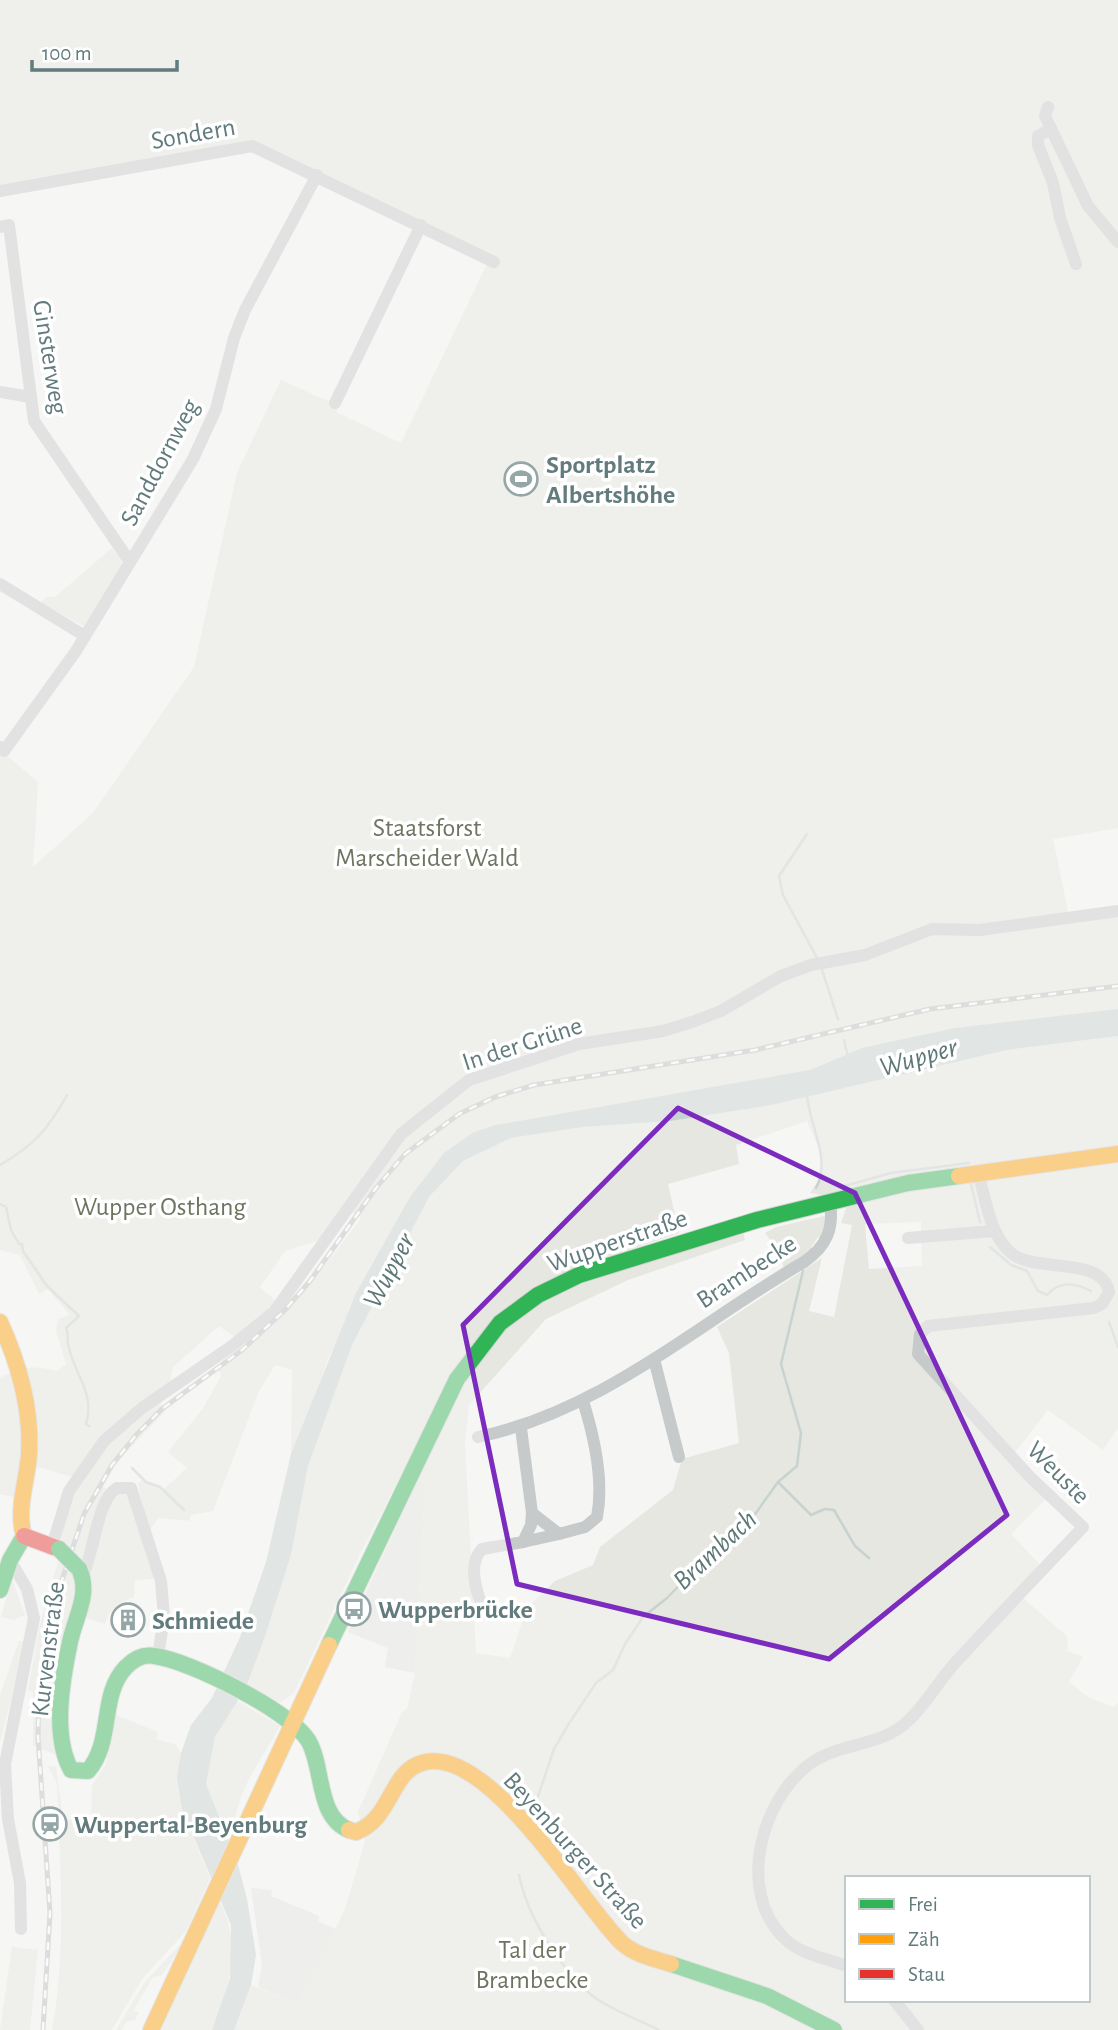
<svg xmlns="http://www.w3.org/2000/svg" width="1118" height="2030" viewBox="0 0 1118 2030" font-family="'Alegreya Sans',sans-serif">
	<rect width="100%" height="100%" fill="#f5f5f4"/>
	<g fill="#e4e5e4">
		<polygon points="418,1479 425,1484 415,1673 385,1667 388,1648 348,1632"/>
		<polygon points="251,1888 272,1890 271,1896 319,1916 318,1921 336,1929 298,2005 258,1987 262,1965"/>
	</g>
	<g fill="#e6e7e1" fill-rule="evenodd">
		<path d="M 0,0 L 1118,0 L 1118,828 L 1053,839 L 1069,916 L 1118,908 L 1118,1019 L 520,1129 L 450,1161 L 328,1358 L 312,1407 L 291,1454 L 292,1370 L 275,1365 L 259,1391 L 213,1511 L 191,1515 L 189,1521 L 158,1518 L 149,1532 L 163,1578 L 135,1580 L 134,1597 C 120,1602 109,1608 105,1624 L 84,1617 L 62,1640 L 55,1718 L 56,1755 L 33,1745 L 33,1692 L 28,1690 L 40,1624 L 58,1562 L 66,1508 L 80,1479 L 20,1462 L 14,1497 L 0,1494 L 0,1378 C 21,1366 33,1365 57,1371 L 66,1364 L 56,1331 L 58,1319 L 70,1315 L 48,1289 L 39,1294 L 20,1255 L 0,1250 L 0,750 L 38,782 L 33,867 L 93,813 L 194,667 L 237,473 L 281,380 L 330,402 L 338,407 L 336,412 L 401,443 L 488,262 L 494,257 L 252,140 L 0,188 ZM 352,1212 L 361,1218 C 319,1275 276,1328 219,1370 L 221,1376 L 204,1407 L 168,1452 L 187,1468 L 162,1491 L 143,1479 L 138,1483 L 148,1531 L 124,1489 L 108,1490 L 102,1486 L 118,1461 L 166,1410 L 153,1394 L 170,1383 L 173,1367 L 219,1326 L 236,1338 L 277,1302 L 260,1287 L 285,1251 L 320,1240 Z"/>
		<polygon points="112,548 121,560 122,566 84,626 41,603 46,597 55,597"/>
		<polygon points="1118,1036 1118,1149 834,1197 810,1193 820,1178 820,1151 807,1121 736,1145 739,1164 668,1184 679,1233 574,1269 534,1291 450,1380 362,1550 294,1693 281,1702 270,1701 246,1687 291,1556 308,1466 352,1345 429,1197 463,1161 511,1138 583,1127 671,1121 772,1105 1007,1050"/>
		<path d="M 1118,1160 L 1118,1428 L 1103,1450 L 1048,1410 L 1013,1455 L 1052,1493 L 1011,1534 L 1041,1566 L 1017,1593 L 1067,1636 L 1068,1651 L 1083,1657 L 1069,1682 L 1088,1697 L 1113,1707 L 1118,1703 L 1118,2030 L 234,2030 L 251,1985 L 298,2005 L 345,1909 L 365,1841 L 358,1812 L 402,1712 L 407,1709 L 415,1673 L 425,1484 L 418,1478 C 438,1435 456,1389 485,1351 C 545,1275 654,1259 743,1232 L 745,1240 L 628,1280 L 546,1319 L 469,1405 L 465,1444 L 476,1653 L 510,1658 L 527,1608 L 555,1581 L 593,1565 L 600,1547 L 673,1490 L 682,1459 L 739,1443 L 729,1353 L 717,1327 L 822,1258 L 809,1311 L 834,1317 L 852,1225 L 841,1223 L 846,1208 L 872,1197 L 909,1188 ZM 921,1222 L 922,1266 L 869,1269 L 865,1224 ZM 847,1878 L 1088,1878 L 1088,2000 L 847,2000 Z"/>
		<polygon points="824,1216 827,1220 822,1238 818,1237 811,1247 813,1251 784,1268 777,1248 765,1233 776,1227"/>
		<polygon points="12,1579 25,1615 14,1620 1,1617"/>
		<polygon points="19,1641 26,1641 0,1742 0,1695"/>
		<path d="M 236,1700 L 280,1726 C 269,1747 246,1779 240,1800 C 235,1815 235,1821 228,1837 L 206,1784 L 215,1737 Z"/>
		<path d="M 116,1715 L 158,1732 L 156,1739 L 176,1745 L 181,1753 C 174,1799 193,1836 210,1878 L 186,1931 L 142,1979 L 112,2030 L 52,2030 C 67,1949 60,1866 57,1783 L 48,1766 L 56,1766 L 62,1812 L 67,1820 L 91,1819 L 92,1785 L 106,1764 Z"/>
		<path d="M 220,1902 C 242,1946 229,1986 212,2030 L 157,2030 Z"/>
		<polygon points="189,1935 162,1975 153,1977 133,2011 139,2012 135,2020 126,2022 122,2030 116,2030 144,1983"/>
		<polygon points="12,1947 38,1950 30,2030 0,2030"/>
	</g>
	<polygon fill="#c7d3d1" points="1118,1009 1118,1036 1007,1050 772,1105 671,1121 583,1127 511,1138 463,1161 429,1197 352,1345 308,1466 291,1555 263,1642 246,1687 215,1737 206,1784 237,1861 247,1899 256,1955 251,1985 234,2030 212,2030 230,1978 231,1925 182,1809 177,1777 181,1753 191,1725 212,1698 240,1637 266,1562 291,1454 356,1293 410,1197 444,1153 474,1132 496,1125 810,1070 862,1048 955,1028"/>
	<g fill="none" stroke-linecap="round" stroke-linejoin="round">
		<g stroke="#c7d3d1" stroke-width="2.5">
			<polyline points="807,834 779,876 783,895 817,958"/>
			<polyline points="822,970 838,1019"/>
			<polyline points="844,1040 848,1057"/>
			<path d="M 807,1095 C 809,1125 832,1160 816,1188"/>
			<path d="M 0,1165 C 34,1145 47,1131 67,1095"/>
			<polyline points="821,1178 841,1187 891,1173 969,1163"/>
			<polyline points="971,1184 980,1222"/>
			<path d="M 0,1204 L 6,1207 L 11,1230 L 19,1244 L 22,1244 L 23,1251 L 47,1286 L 79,1316 L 66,1328 C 69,1334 67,1337 68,1344 C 73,1372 96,1394 86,1424 L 89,1426"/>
			<path d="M 990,1247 L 1011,1265 L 1027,1271 L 1038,1291 L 1047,1295 C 1060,1280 1075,1283 1091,1291"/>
			<polyline points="1109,1322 1118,1347"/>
			<polyline points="132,1468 146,1482 160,1487 184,1510"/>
			<polyline points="779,1483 811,1515 825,1509 834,1510 855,1546 869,1558"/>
			<polyline points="535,1805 554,1749 568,1725 596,1683 613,1670 625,1644 643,1617 667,1598 734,1529 743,1531 778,1482 797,1466 801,1433 781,1364 803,1271"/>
			<path d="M 519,1875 C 527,1915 557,1963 587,1991 C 602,2006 639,2020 659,2030"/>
		</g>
		<defs>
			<g id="fast">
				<path d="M 79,1569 C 91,1594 75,1617 70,1642 C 62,1680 52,1735 71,1770 L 88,1771 C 114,1741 99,1695 126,1667 C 134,1659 143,1654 154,1656 C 189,1660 289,1711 308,1740 C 324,1766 316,1817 349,1830"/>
				<polyline points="0,1590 10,1560 24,1536"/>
				<polyline points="329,1645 457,1379 500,1323 538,1295 579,1275 757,1220 908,1183 959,1176"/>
				<polyline points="671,1964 767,1996 834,2030"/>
			</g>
			<g id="slow">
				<polyline points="959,1176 1118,1154"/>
				<path d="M 0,1322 C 19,1364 32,1408 29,1455 C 27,1482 16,1509 24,1536"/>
				<path d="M 349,1830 L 356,1832 C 391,1819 390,1775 419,1764 C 485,1737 583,1906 622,1943 C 635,1955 655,1959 671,1964"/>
				<polyline points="151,2030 329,1645"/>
			</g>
			<polyline id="jam" points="24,1536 59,1549"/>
		</defs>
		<use href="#fast" stroke="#d0d1d1" stroke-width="18"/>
		<use href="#slow" stroke="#d0d1d1" stroke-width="18"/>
		<use href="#jam" stroke="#d0d1d1" stroke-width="18"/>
		<g stroke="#c7caca" stroke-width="12">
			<polyline points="1048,107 1045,116 1088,206 1118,242"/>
			<polyline points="1051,129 1038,136 1038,145 1053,183 1060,218 1076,264"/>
			<polyline points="0,191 252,146 494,262"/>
			<polyline points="0,227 9,225 34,421 130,562"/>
			<polyline points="0,392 31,397"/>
			<polyline points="335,403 421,225"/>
			<polyline points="0,584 85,636"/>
			<polyline points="0,747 4,751 76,651 193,459 216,409 234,338 245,310 317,175"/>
			<polyline points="908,1238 994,1231"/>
			<polyline points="654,1359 679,1457"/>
			<path d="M 521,1428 L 532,1513 L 559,1534 L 585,1527 L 597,1517 C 604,1481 594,1436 583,1401"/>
			<path d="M 478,1437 C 602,1411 697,1324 804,1262 C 827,1246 834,1229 830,1201"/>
			<polyline points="523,1542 559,1534"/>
			<polyline points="52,1546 69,1491 104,1441 142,1408 232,1346 274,1312 401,1134 469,1080 579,1044 663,1031 692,1022 721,1011 781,976 811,965 865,955 932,929 980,930 1118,911"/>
			<polyline points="10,1560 27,1589 34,1618 5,1764 8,1819 20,1883 21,1929"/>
			<path d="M 83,1575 C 94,1553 97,1499 117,1488 L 131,1488 L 161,1581 L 164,1617 L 158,1656"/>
			<path d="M 485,1614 C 478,1596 466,1565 482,1549 L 523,1542 L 531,1525 L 532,1513"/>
			<path d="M 847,1966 C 827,1959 799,1954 784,1938 C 736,1891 761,1799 811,1763 C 841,1742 881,1747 908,1721 C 926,1704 938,1682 955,1663 C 997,1617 1040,1573 1083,1527 L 1030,1477 L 918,1354 L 920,1334 L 928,1326 L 1094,1308 L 1102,1304 L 1109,1292 C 1103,1255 1033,1274 1010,1252 C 989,1233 986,1199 978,1173"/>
			<polyline points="894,2000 918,2030"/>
		</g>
		<use href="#fast" stroke="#30b455" stroke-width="16"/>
		<use href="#slow" stroke="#ff9f0a" stroke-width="16"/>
		<use href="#jam" stroke="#e5322d" stroke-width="16"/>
		<defs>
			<polyline id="rail" points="43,2030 50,1913 38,1737 39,1693 56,1598 84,1514 112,1465 137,1434 162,1409 242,1350 284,1311 310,1281 376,1188 405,1154 459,1114 495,1097 534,1085 755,1050 930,1009 1118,986"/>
		</defs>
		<use href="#rail" stroke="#bdbfbf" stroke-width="5"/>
		<use href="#rail" stroke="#fff" stroke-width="2.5" stroke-dasharray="8" stroke-linecap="butt"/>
		<defs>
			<polyline id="fast-bridge" points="59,1549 79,1569"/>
		</defs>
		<use href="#fast-bridge" stroke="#d0d1d1" stroke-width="18" stroke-linecap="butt"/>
		<use href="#fast-bridge" stroke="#30b455" stroke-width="16"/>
	</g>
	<path d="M0 0H1118V2030H0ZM 678,1108 L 855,1193 L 1007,1515 L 829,1659 L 517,1584 L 463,1325 Z" fill="#f5f5f4" fill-opacity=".55" fill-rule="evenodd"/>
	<path fill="none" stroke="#7b2cbf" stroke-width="5" stroke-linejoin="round" d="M 678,1108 L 855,1193 L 1007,1515 L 829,1659 L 517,1584 L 463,1325 Z"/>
	<defs>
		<symbol id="stadium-ring" viewBox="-11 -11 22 22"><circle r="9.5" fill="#fff" stroke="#95a6a7" stroke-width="1.5"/><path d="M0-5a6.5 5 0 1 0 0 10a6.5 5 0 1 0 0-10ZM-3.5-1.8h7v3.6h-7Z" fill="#95a6a7"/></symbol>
		<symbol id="bus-ring" viewBox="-11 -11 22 22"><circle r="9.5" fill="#fff" stroke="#95a6a7" stroke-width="1.5"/><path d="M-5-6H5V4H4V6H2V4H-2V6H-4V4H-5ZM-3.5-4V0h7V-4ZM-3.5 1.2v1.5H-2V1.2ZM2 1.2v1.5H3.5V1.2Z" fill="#95a6a7"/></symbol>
		<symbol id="building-ring" viewBox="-11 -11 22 22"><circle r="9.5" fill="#fff" stroke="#95a6a7" stroke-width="1.5"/><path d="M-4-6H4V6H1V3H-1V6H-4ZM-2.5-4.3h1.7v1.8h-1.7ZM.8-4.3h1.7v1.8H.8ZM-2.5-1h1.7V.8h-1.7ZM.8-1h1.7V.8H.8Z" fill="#95a6a7"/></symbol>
		<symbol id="station-ring" viewBox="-11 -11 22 22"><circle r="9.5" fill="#fff" stroke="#95a6a7" stroke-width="1.5"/><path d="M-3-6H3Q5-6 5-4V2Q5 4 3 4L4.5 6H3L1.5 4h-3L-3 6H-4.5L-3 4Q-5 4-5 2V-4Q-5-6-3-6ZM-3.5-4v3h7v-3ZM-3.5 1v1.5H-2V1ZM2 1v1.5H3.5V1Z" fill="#95a6a7"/></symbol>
	</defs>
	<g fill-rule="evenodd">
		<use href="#stadium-ring" x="502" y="460" width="38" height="38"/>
		<use href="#bus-ring" x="335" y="1590" width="38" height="38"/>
		<use href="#building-ring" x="109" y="1601" width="38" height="38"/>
		<use href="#station-ring" x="31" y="1805" width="38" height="38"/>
	</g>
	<g text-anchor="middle" stroke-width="7" stroke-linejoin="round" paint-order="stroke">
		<g font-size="26" fill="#627b7d" stroke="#fff">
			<text transform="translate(193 133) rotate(-10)" y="9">Sondern</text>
			<text transform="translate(51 357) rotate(81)" y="9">Ginsterweg</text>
			<text transform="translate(159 462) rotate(-62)" y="9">Sanddornweg</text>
			<text transform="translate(522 1043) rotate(-18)" y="9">In der Grüne</text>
			<text transform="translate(617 1240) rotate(-19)" y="9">Wupperstraße</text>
			<text transform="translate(746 1271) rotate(-33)" y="9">Brambecke</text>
			<text transform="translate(1059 1472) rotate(45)" y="9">Weuste</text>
			<text transform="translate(47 1649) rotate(-83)" y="9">Kurvenstraße</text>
			<text transform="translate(576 1850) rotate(48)" y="9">Beyenburger Straße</text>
		</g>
		<g font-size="26" font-weight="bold" fill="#627b7d" stroke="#fff" text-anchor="start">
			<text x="546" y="473">Sportplatz<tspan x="546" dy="30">Albertshöhe</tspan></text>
			<text x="378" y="1618">Wupperbrücke</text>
			<text x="152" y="1629">Schmiede</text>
			<text x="74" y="1833">Wuppertal-Beyenburg</text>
		</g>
		<g font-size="26" fill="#6d7561" stroke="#fff">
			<text x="427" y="836">Staatsforst<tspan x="427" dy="30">Marscheider Wald</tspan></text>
			<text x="160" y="1215">Wupper Osthang</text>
			<text x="532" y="1958">Tal der<tspan x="532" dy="30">Brambecke</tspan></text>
		</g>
		<g font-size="28" font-style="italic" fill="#5d7875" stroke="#fff">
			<text transform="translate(918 1056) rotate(-16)" y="10">Wupper</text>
			<text transform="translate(388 1270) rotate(-62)" y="10">Wupper</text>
			<text transform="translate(714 1549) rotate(-43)" y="10">Brambach</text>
		</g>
	</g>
	<rect x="845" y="1876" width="245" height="126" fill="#ffffff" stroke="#c0cacb" stroke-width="2"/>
	<rect x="859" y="1899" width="35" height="10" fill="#30b455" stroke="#c0cacb" stroke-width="2"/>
	<text x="908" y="1911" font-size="21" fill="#627b7d">Frei</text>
	<rect x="859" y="1934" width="35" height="10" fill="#ff9f0a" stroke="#c0cacb" stroke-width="2"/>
	<text x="908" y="1946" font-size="21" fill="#627b7d">Zäh</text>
	<rect x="859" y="1969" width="35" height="10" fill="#e5322d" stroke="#c0cacb" stroke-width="2"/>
	<text x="908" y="1981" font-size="21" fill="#627b7d">Stau</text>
	<path d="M32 60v10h145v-10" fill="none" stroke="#627b7d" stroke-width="3.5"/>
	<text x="42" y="60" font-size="21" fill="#627b7d" stroke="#ffffff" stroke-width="5" paint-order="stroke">100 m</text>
</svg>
